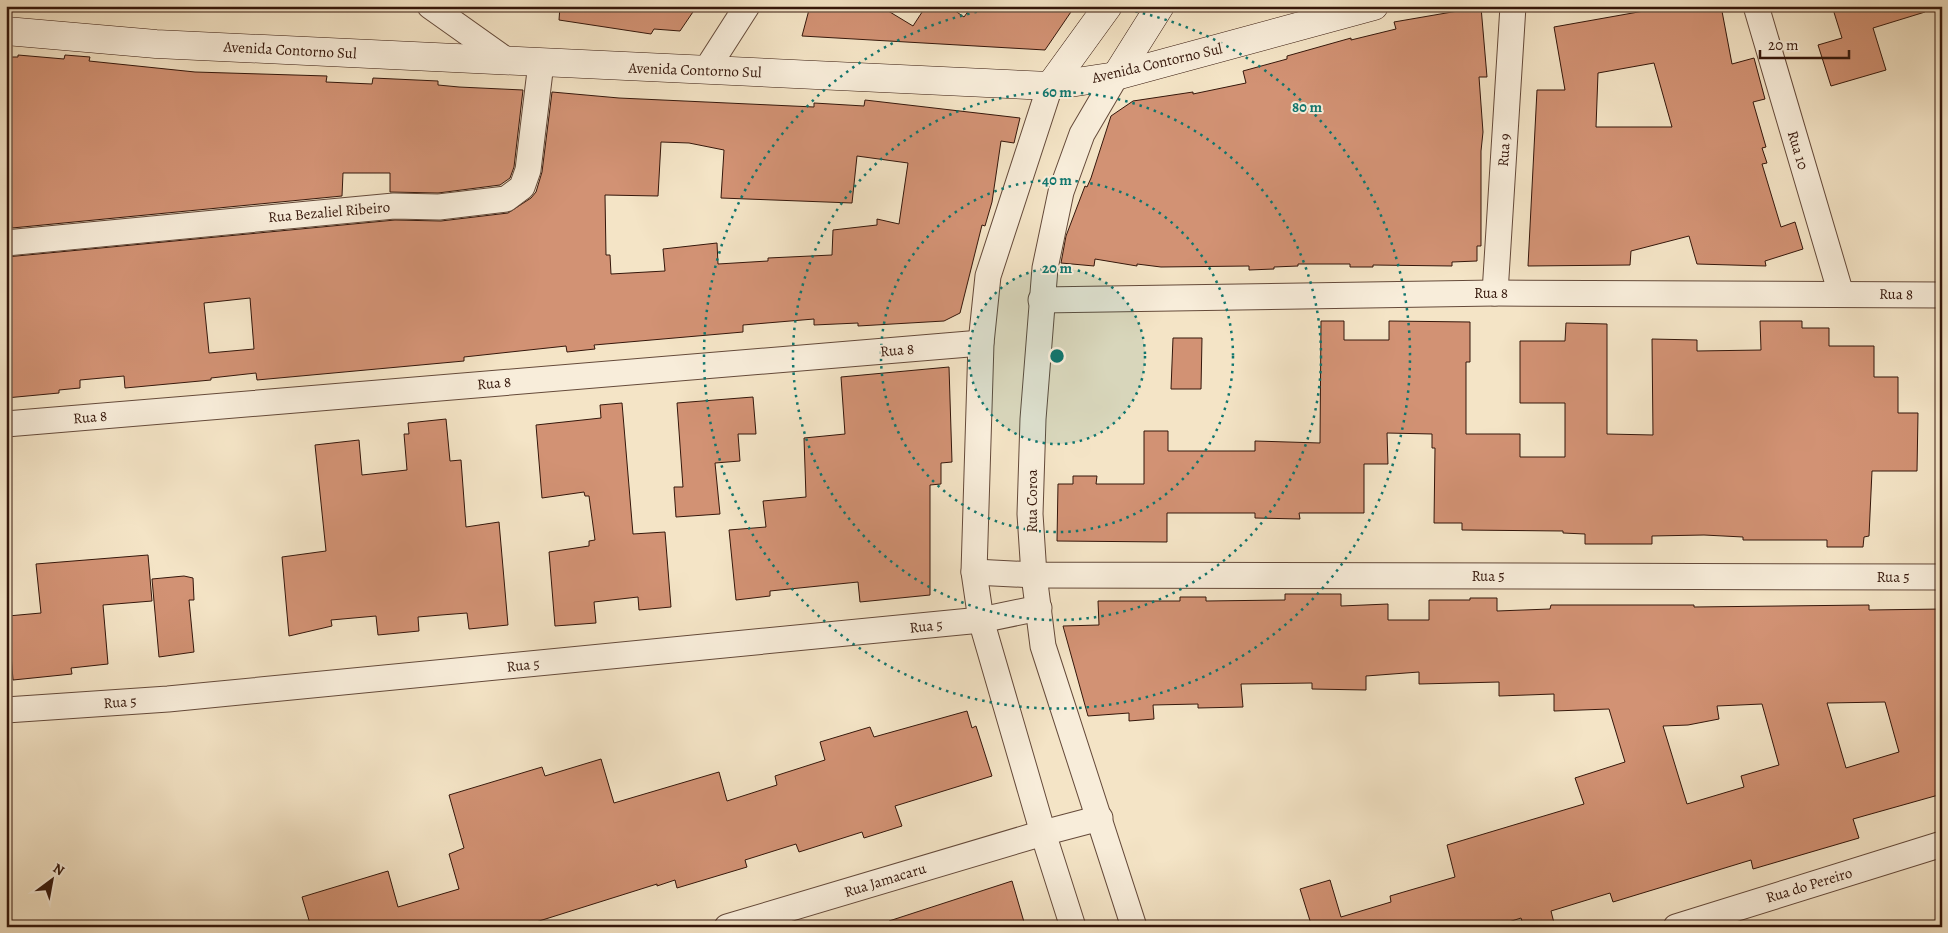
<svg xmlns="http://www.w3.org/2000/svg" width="1948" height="933" viewBox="0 0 1948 933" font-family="Alegreya,serif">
	<rect width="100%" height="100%" fill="#f4e4c6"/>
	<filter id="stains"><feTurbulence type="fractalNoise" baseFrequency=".004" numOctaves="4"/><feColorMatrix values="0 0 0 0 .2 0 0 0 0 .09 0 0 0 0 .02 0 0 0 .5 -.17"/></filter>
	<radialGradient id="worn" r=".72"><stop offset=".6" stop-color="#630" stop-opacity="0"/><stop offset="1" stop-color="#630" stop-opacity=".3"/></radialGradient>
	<g fill="#d29274" stroke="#35170b" fill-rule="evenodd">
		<polygon points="560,6 697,6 680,31 654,29 651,34 559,20"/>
		<polygon points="810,6 880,6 913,26 926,6 948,6 964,17 972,6 1075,6 1045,50 802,36"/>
		<path d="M 1672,6 L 1721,6 L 1732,64 L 1754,58 L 1765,99 L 1753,102 L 1766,147 L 1762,148 L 1767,163 L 1762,164 L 1781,227 L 1795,222 L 1803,249 L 1765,261 L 1766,266 L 1697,264 L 1689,236 L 1631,251 L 1630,265 L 1528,266 L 1537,90 L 1565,90 L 1554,27 ZM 1654,63 L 1672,127 L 1596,127 L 1598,73 Z"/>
		<polygon points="1832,6 1925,6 1925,12 1873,28 1886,70 1831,86 1818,45 1842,38"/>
		<polygon points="1481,7 1487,77 1479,77 1483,132 1481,151 1481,246 1477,246 1477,261 1452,262 1452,266 1373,265 1373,267 1350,267 1350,264 1298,264 1298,266 1274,267 1274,269 1249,270 1249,266 1161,267 1137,264 1137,266 1095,259 1094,266 1061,263 1066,236 1085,186 1087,187 1091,178 1111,116 1133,101 1193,92 1193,94 1246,83 1243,71 1287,59 1287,56 1351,38 1351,40 1396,29 1394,22"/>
		<polygon points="18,55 64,59 65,55 90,57 89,61 195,72 327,76 326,82 372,84 373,78 438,81 438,85 459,87 523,90 514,167 510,178 500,185 438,193 390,192 390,173 343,173 342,196 12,228 9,169 6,169 6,57 18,57"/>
		<path d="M 552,92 L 619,98 L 814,107 L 814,103 L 864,106 L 865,100 L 1020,118 L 1014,143 L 1001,141 L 992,202 L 985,226 L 982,225 L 960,313 L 944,321 L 858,326 L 858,323 L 814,325 L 814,319 L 743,325 L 743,332 L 594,345 L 595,349 L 567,352 L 566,346 L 464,357 L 464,361 L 257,380 L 256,373 L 211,378 L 211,380 L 125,388 L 124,376 L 80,380 L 80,388 L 59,390 L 59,393 L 6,398 L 6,257 L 395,220 L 441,221 L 508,213 L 531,198 L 536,192 L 542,172 ZM 661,142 L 689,143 L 724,150 L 721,198 L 852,203 L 857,156 L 908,163 L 899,224 L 877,219 L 877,225 L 833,230 L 832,255 L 768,258 L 768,261 L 718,264 L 717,243 L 663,249 L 665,271 L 611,274 L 610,255 L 606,255 L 605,195 L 658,196 ZM 250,298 L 254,349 L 209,353 L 204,303 Z"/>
		<polygon points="1321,321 1344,321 1344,340 1389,340 1389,321 1470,322 1470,362 1466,362 1466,434 1520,434 1520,457 1565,457 1565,403 1520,403 1520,341 1565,341 1566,323 1607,324 1607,434 1653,435 1652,339 1697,340 1697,351 1761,350 1760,321 1802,321 1802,328 1829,328 1829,346 1874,346 1874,377 1898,377 1898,413 1918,413 1917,471 1872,471 1869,536 1864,537 1863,547 1827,547 1827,540 1743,540 1743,537 1704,535 1652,536 1652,544 1585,544 1585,534 1563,533 1563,531 1462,530 1462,523 1434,523 1435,448 1432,448 1432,434 1387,433 1388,464 1364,464 1364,513 1299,513 1300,519 1255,518 1255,513 1167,513 1167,542 1057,541 1058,484 1073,484 1073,476 1097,476 1096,484 1144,484 1144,431 1168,431 1168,451 1255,451 1255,441 1320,443"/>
		<polygon points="1173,338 1202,338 1201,389 1171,389"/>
		<polygon points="949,367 952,462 941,463 941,484 930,485 930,595 860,602 858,582 770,591 770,596 736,600 729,530 766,527 763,501 806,497 804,438 845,434 841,377"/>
		<polygon points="753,397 756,434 738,434 740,461 715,463 720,514 676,517 674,487 683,487 677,403"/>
		<polygon points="622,403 633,534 665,532 671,607 639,610 638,597 594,602 596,623 555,626 549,552 589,546 589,541 595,540 589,496 585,496 584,492 542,498 536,425 601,418 600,405"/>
		<polygon points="446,419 450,461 461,460 466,527 499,522 508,625 469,629 467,613 441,615 418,617 419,631 378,635 376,616 331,620 332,626 289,636 282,557 326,551 315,445 359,440 362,475 407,470 404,434 409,434 408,423"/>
		<polygon points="148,555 152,601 103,605 108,664 71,668 72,674 13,680 8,616 41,613 36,564"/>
		<polygon points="184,576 193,578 194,600 189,600 194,652 159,657 152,579"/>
		<path d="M 1285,594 L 1341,594 L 1341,606 L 1388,604 L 1388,620 L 1429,620 L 1429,600 L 1470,600 L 1470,598 L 1497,598 L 1497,611 L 1550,609 L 1551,605 L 1694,605 L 1694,607 L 1869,605 L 1869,610 L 1942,609 L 1942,794 L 1853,819 L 1859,838 L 1753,869 L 1751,860 L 1613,902 L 1610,893 L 1551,911 L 1555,927 L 1524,927 L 1521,918 L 1493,927 L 1312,927 L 1300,889 L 1330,880 L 1341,917 L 1391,902 L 1390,896 L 1455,877 L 1447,845 L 1584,804 L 1575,778 L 1625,762 L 1609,709 L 1554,711 L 1554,694 L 1499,696 L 1499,682 L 1419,684 L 1419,672 L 1366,676 L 1366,690 L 1312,689 L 1312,683 L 1241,684 L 1243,707 L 1198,708 L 1198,704 L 1153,705 L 1154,719 L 1129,721 L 1129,713 L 1088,716 L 1063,626 L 1099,625 L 1098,601 L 1180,601 L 1180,597 L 1206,597 L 1206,601 L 1285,600 ZM 1885,702 L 1899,752 L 1846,768 L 1827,703 ZM 1762,704 L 1779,765 L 1741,776 L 1744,787 L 1687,804 L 1663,726 L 1688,725 L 1719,719 L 1717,706 Z"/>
		<polygon points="967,711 972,728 976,726 992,776 895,806 902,826 864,838 862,832 799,852 796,844 745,860 747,867 677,888 675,880 657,886 657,884 520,927 311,927 302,897 388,871 398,907 459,889 449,854 464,848 449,795 542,767 545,776 601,759 614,803 719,772 727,801 777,785 775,776 825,760 820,742 870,727 874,737"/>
		<polygon points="1012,881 1024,922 1008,927 890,927 889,921"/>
	</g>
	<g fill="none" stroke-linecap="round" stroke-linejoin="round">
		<defs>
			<g id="street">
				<polyline points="430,6 506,60"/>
				<polyline points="1756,6 1841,294"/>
				<polyline points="706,70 747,6"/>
				<polyline points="1116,76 1082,134 1061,192 1045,268 1033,419 1030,514 1034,575 1043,646 1134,927"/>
				<polyline points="1050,86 988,276 981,343 974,572 981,620 1043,833 1073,927"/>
				<polyline points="6,243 309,214 394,206 439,207 506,199 522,187 528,170 541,63"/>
				<polyline points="1495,293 1513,6"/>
				<polyline points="1041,300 1495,293 1942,295"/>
				<polyline points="6,424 981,343"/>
				<polyline points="974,572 1034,575 1942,577"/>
				<polyline points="6,710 168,699 981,620 1039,608"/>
				<polyline points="727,927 1043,833 1100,818"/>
				<polyline points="1676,927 1942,844"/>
			</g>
			<g id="secondary">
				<polyline points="6,31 156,44 1050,86 1116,76 1374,6"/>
				<polyline points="1116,76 1160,6"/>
				<polyline points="1050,86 1108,6"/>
			</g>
		</defs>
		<use href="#street" stroke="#654a3a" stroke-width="27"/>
		<use href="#secondary" stroke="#35170b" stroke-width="29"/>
		<use href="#street" stroke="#f8edda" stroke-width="25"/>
		<use href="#secondary" stroke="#f8edda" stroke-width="28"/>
	</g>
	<circle cx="1057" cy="356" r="88" fill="#0f766e" fill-opacity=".12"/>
	<g fill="none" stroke="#0f766e" stroke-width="2.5" stroke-dasharray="2.5 5">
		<circle cx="1057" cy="356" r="88"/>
		<circle cx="1057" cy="356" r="176"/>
		<circle cx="1057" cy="356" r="264"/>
		<path d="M1106 6A353 353 0 1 1 1008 6"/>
	</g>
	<g text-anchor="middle" stroke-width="4" stroke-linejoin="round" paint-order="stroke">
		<g font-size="15" fill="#35170b" stroke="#f8edda">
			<text transform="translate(290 50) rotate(3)" y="5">Avenida Contorno Sul</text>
			<text transform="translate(1157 63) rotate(-13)" y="5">Avenida Contorno Sul</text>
			<text transform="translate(695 70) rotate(2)" y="5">Avenida Contorno Sul</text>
			<text transform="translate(1504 150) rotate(-86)" y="5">Rua 9</text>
			<text transform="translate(1798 150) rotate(73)" y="5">Rua 10</text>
			<text transform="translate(329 212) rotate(-5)" y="5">Rua Bezaliel Ribeiro</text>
			<text x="1491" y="298">Rua 8</text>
			<text transform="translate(1896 294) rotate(1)" y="5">Rua 8</text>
			<text transform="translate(897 350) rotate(-5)" y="5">Rua 8</text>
			<text transform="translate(494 383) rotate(-5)" y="5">Rua 8</text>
			<text transform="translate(90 417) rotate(-5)" y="5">Rua 8</text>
			<text transform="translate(1032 501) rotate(-90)" y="5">Rua Coroa</text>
			<text x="1488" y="581">Rua 5</text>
			<text x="1893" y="582">Rua 5</text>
			<text transform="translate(926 626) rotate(-6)" y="5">Rua 5</text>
			<text transform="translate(523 665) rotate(-6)" y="5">Rua 5</text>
			<text transform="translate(120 702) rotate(-4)" y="5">Rua 5</text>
			<text transform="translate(885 880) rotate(-17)" y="5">Rua Jamacaru</text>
			<text transform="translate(1809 885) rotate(-17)" y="5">Rua do Pereiro</text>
		</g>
	</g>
	<circle cx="1057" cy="356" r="8" fill="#0f766e" stroke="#f8edda" stroke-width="2.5"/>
	<g font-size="15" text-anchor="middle" font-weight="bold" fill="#0f766e" stroke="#f8edda" stroke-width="4" stroke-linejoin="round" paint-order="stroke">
		<text x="1057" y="97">60 m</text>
		<text x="1307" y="112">80 m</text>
		<text x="1057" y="185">40 m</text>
		<text x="1057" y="273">20 m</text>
	</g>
	<rect width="1948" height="933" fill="none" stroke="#f4e4c6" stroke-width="25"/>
	<rect x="8" y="8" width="1933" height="918" fill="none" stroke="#35170b" stroke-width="2.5"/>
	<rect x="12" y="12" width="1923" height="908" fill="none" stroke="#35170b"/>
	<g transform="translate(52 880) rotate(32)" stroke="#f8edda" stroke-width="4" paint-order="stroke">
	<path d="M0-4L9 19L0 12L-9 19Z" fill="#35170b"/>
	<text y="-8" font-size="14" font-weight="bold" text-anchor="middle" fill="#35170b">N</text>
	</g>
	<path d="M1760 50v8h89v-8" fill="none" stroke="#35170b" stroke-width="2.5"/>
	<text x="1768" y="50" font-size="15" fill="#35170b" stroke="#f8edda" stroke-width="4" paint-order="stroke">20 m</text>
	<rect width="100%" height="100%" filter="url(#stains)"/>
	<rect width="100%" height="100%" fill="url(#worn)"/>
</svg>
